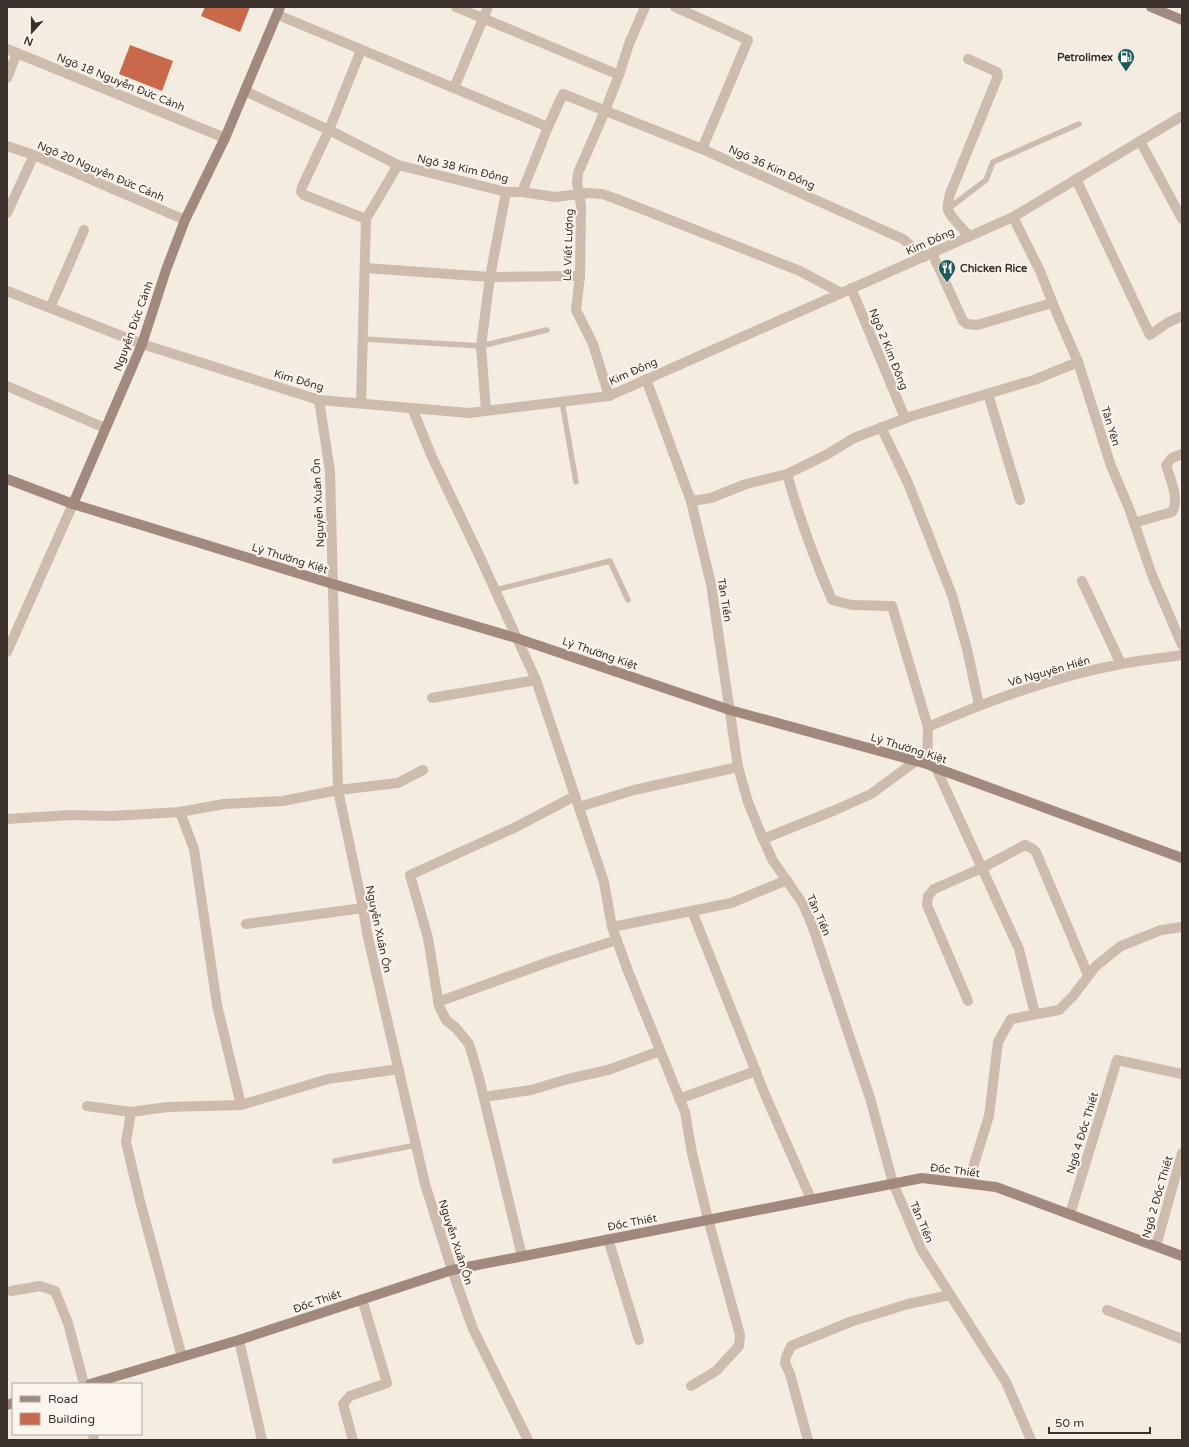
<svg xmlns="http://www.w3.org/2000/svg" width="1189" height="1447" viewBox="0 0 1189 1447" font-family="'Varela Round',sans-serif">
	<rect width="100%" height="100%" fill="#f4ebe1"/>
	<g fill="#c8694b">
		<polygon points="205,7 250,7 240,32 201,16"/>
		<polygon points="130,45 173,61 162,91 119,74"/>
	</g>
	<g fill="none" stroke-linecap="round" stroke-linejoin="round">
		<g stroke="#cdbbac" stroke-width="5.5">
			<polyline points="948,209 986,180 993,162 1079,124"/>
			<polyline points="363,339 481,346 547,330"/>
			<polyline points="562,402 576,482"/>
			<polyline points="495,590 610,561 628,600"/>
			<polyline points="335,1161 416,1145"/>
		</g>
		<g stroke="#cdbbac" stroke-width="10">
			<polyline points="456,7 619,75"/>
			<polyline points="675,7 748,40 702,149"/>
			<polyline points="278,15 548,127"/>
			<polyline points="7,49 225,138"/>
			<polyline points="361,50 329,130 302,187 301,192 304,195 366,219"/>
			<path d="M 968,59 L 997,72 L 998,76 L 950,194 C 949,199 947,205 948,210 C 951,218 964,230 969,236"/>
			<polyline points="7,78 17,53"/>
			<polyline points="454,88 488,7"/>
			<polyline points="245,91 329,130 398,165 506,192 522,192 555,197 588,193 602,194 614,198 800,271 841,293"/>
			<polyline points="1140,141 1182,219"/>
			<polyline points="7,146 34,155 185,220"/>
			<polyline points="1076,179 1150,335 1167,323 1182,316"/>
			<polyline points="522,192 548,127 563,94 702,149 903,239 924,257"/>
			<polyline points="7,213 34,155"/>
			<polyline points="1013,217 1040,271 1055,309 1078,362 1111,466 1129,508 1152,575 1182,645"/>
			<polyline points="932,253 963,321 967,324 977,325 1052,303"/>
			<polyline points="366,268 490,277 580,276"/>
			<polyline points="851,288 905,418"/>
			<polyline points="7,291 142,344 319,400 469,413 609,396 1013,217 1182,116"/>
			<polyline points="50,308 84,230"/>
			<polyline points="646,379 691,501 711,584 738,767 748,802 763,839 773,861 803,904 812,925 870,1098 893,1183 921,1249 1006,1382 1031,1440"/>
			<polyline points="7,386 105,428"/>
			<polyline points="988,394 1020,500"/>
			<polyline points="609,396 593,344 576,310 580,276 581,205 577,183 578,173 605,111 619,75 629,44 645,7"/>
			<polyline points="319,400 330,471 338,790 363,908 367,933 425,1184 452,1270 473,1329 528,1440"/>
			<polyline points="361,403 366,219 398,165"/>
			<polyline points="412,408 432,457 479,555 536,680 604,882 612,927 628,971 685,1112 692,1153 708,1219 740,1335 739,1346 716,1371 691,1386"/>
			<polyline points="486,411 481,346 490,277 506,192"/>
			<polyline points="881,427 908,483 952,595 967,649 979,705"/>
			<path d="M 787,474 C 799,517 814,558 832,600 L 852,605 L 892,606 L 928,727 L 927,764"/>
			<polyline points="691,501 711,498 746,484 787,474 826,455 854,438 909,417 1034,380 1078,362"/>
			<path d="M 1134,523 L 1172,512 C 1180,500 1170,478 1166,465 L 1172,458 L 1182,454"/>
			<polyline points="1082,581 1121,664"/>
			<polyline points="7,652 73,504"/>
			<polyline points="432,698 536,680"/>
			<path d="M 928,727 C 990,700 1055,676 1122,664 C 1142,660 1162,658 1182,655"/>
			<polyline points="936,768 1019,949 1035,1014"/>
			<polyline points="579,807 634,790 738,767"/>
			<polyline points="180,812 194,849 217,1005 241,1105"/>
			<polyline points="7,819 71,815 112,816 180,812 224,804 283,801 338,790 398,783 423,770"/>
			<polyline points="763,839 833,811 871,794 916,761"/>
			<polyline points="692,911 766,1097 811,1199"/>
			<polyline points="246,924 363,908"/>
			<polyline points="612,927 731,903 787,880"/>
			<polyline points="968,1001 927,905 928,896 934,889 982,868 1025,845 1033,849 1036,852 1088,975"/>
			<polyline points="438,1002 554,960 617,940"/>
			<polyline points="484,1097 531,1090 568,1079 608,1070 660,1051"/>
			<polyline points="679,1099 756,1071"/>
			<polyline points="87,1106 131,1112 167,1107 241,1105 328,1079 399,1069"/>
			<polyline points="131,1112 126,1142 140,1201 182,1357"/>
			<polyline points="968,1183 989,1116 998,1042 1011,1019 1059,1010 1073,996 1096,966 1121,946 1161,930 1182,927"/>
			<polyline points="1070,1214 1117,1060 1182,1074"/>
			<polyline points="608,1239 639,1340"/>
			<polyline points="1156,1246 1182,1153"/>
			<polyline points="522,1256 478,1074 469,1044 456,1028 446,1020 439,1006 428,938 410,875 514,828 575,796"/>
			<polyline points="11,1291 40,1286 55,1291 68,1323 84,1384"/>
			<polyline points="1107,1310 1182,1339"/>
			<polyline points="239,1340 262,1440"/>
			<polyline points="93,1434 94,1440"/>
			<polyline points="353,1440 343,1404 350,1396 387,1383 362,1299"/>
			<polyline points="808,1440 790,1374 785,1363 786,1357 791,1346 850,1322 908,1304 950,1295"/>
		</g>
		<g stroke="#a18a7d" stroke-width="10">
			<polyline points="1151,7 1182,20"/>
			<polyline points="7,479 73,504 333,584 516,638 730,710 927,764 936,768 1182,858"/>
			<polyline points="73,504 142,344 166,270 185,220 225,138 280,7"/>
			<polyline points="90,1384 239,1340 452,1270 922,1178 996,1187 1182,1256"/>
			<polyline points="7,1405 13,1403"/>
		</g>
	</g>
	<defs>
		<symbol id="fuel-pin" viewBox="-11 -11 22 30"><path d="M0 17L-7.5 6A9.5 9.5 0 1 1 7.5 6Z" fill="#1f5a5e" stroke="#fbf5ee"/><path d="M-5.5-6h7V0h2V4h1.3V-2.5L3-4.5l.8-.8L6-3V5H2.5V1h-1V6h-7ZM-4.2-4.7v3.2H.2V-4.7Z" fill="#fff"/></symbol>
		<symbol id="restaurant-pin" viewBox="-11 -11 22 30"><path d="M0 17L-7.5 6A9.5 9.5 0 1 1 7.5 6Z" fill="#1f5a5e" stroke="#fbf5ee"/><path d="M-5-6h1v4h1v-4h1v4h1v-4h1v5L-1.5 .5V6h-2V.5L-5-1ZM5-6V6H3V1.5H1.5Q1.5-4 5-6Z" fill="#fff"/></symbol>
	</defs>
	<g fill-rule="evenodd">
		<use href="#fuel-pin" x="1116" y="47" width="20" height="27"/>
		<use href="#restaurant-pin" x="937" y="258" width="20" height="27"/>
	</g>
	<g text-anchor="middle" stroke-width="4" stroke-linejoin="round" paint-order="stroke">
		<g font-size="11" font-weight="bold" fill="#3b302b" stroke="#fbf5ee" text-anchor="end">
			<text x="1113" y="61">Petrolimex</text>
			<text x="960" y="272" text-anchor="start">Chicken Rice</text>
		</g>
		<g font-size="11" fill="#3b302b" stroke="#fbf5ee">
			<text transform="translate(121 82) rotate(22)" y="4">Ngõ 18 Nguyễn Đức Cảnh</text>
			<text transform="translate(772 167) rotate(24)" y="4">Ngõ 36 Kim Đồng</text>
			<text transform="translate(463 168) rotate(13)" y="4">Ngõ 38 Kim Đồng</text>
			<text transform="translate(101 171) rotate(23)" y="4">Ngõ 20 Nguyễn Đức Cảnh</text>
			<text transform="translate(930 241) rotate(-24)" y="4">Kim Đồng</text>
			<text transform="translate(568 245) rotate(-88)" y="4">Lê Viết Lượng</text>
			<text transform="translate(133 326) rotate(-70)" y="4">Nguyễn Đức Cảnh</text>
			<text transform="translate(889 349) rotate(68)" y="4">Ngõ 2 Kim Đồng</text>
			<text transform="translate(633 371) rotate(-24)" y="4">Kim Đồng</text>
			<text transform="translate(299 380) rotate(16)" y="4">Kim Đồng</text>
			<text transform="translate(1111 426) rotate(73)" y="4">Tân Yên</text>
			<text transform="translate(318 503) rotate(-93)" y="4">Nguyễn Xuân Ôn</text>
			<text transform="translate(290 558) rotate(17)" y="4">Lý Thường Kiệt</text>
			<text transform="translate(725 600) rotate(81)" y="4">Tân Tiến</text>
			<text transform="translate(600 653) rotate(19)" y="4">Lý Thường Kiệt</text>
			<text transform="translate(1049 671) rotate(-16)" y="4">Võ Nguyên Hiến</text>
			<text transform="translate(909 748) rotate(17)" y="4">Lý Thường Kiệt</text>
			<text transform="translate(819 915) rotate(66)" y="4">Tân Tiến</text>
			<text transform="translate(379 929) rotate(78)" y="4">Nguyễn Xuân Ôn</text>
			<text transform="translate(1082 1133) rotate(-73)" y="4">Ngõ 4 Đốc Thiết</text>
			<text transform="translate(955 1170) rotate(7)" y="4">Đốc Thiết</text>
			<text transform="translate(1157 1197) rotate(-74)" y="4">Ngõ 2 Đốc Thiết</text>
			<text transform="translate(632 1222) rotate(-11)" y="4">Đốc Thiết</text>
			<text transform="translate(922 1222) rotate(67)" y="4">Tân Tiến</text>
			<text transform="translate(456 1242) rotate(72)" y="4">Nguyễn Xuân Ôn</text>
			<text transform="translate(317 1301) rotate(-19)" y="4">Đốc Thiết</text>
		</g>
	</g>
	<rect width="1189" height="1447" fill="none" stroke="#3b302b" stroke-width="16"/>
	<rect x="12" y="1383" width="130" height="52" fill="#fbf5ee" stroke="#aea6a0"/>
	<rect x="20" y="1396" width="20" height="6" fill="#a18a7d" stroke="#aea6a0"/>
	<text x="48" y="1403" font-size="12" fill="#3b302b">Road</text>
	<rect x="20" y="1413" width="20" height="12" fill="#c8694b" stroke="#aea6a0"/>
	<text x="48" y="1423" font-size="12" fill="#3b302b">Building</text>
	<g transform="translate(32 32) rotate(201)" stroke="#fbf5ee" stroke-width="3" paint-order="stroke">
	<path d="M0-3L7 15L0 10L-7 15Z" fill="#3b302b"/>
	<text y="-6" font-size="11" font-weight="bold" text-anchor="middle" fill="#3b302b">N</text>
	</g>
	<path d="M1049 1427v6h101v-6" fill="none" stroke="#3b302b" stroke-width="2"/>
	<text x="1055" y="1427" font-size="12" fill="#3b302b" stroke="#fbf5ee" stroke-width="3" paint-order="stroke">50 m</text>
</svg>
